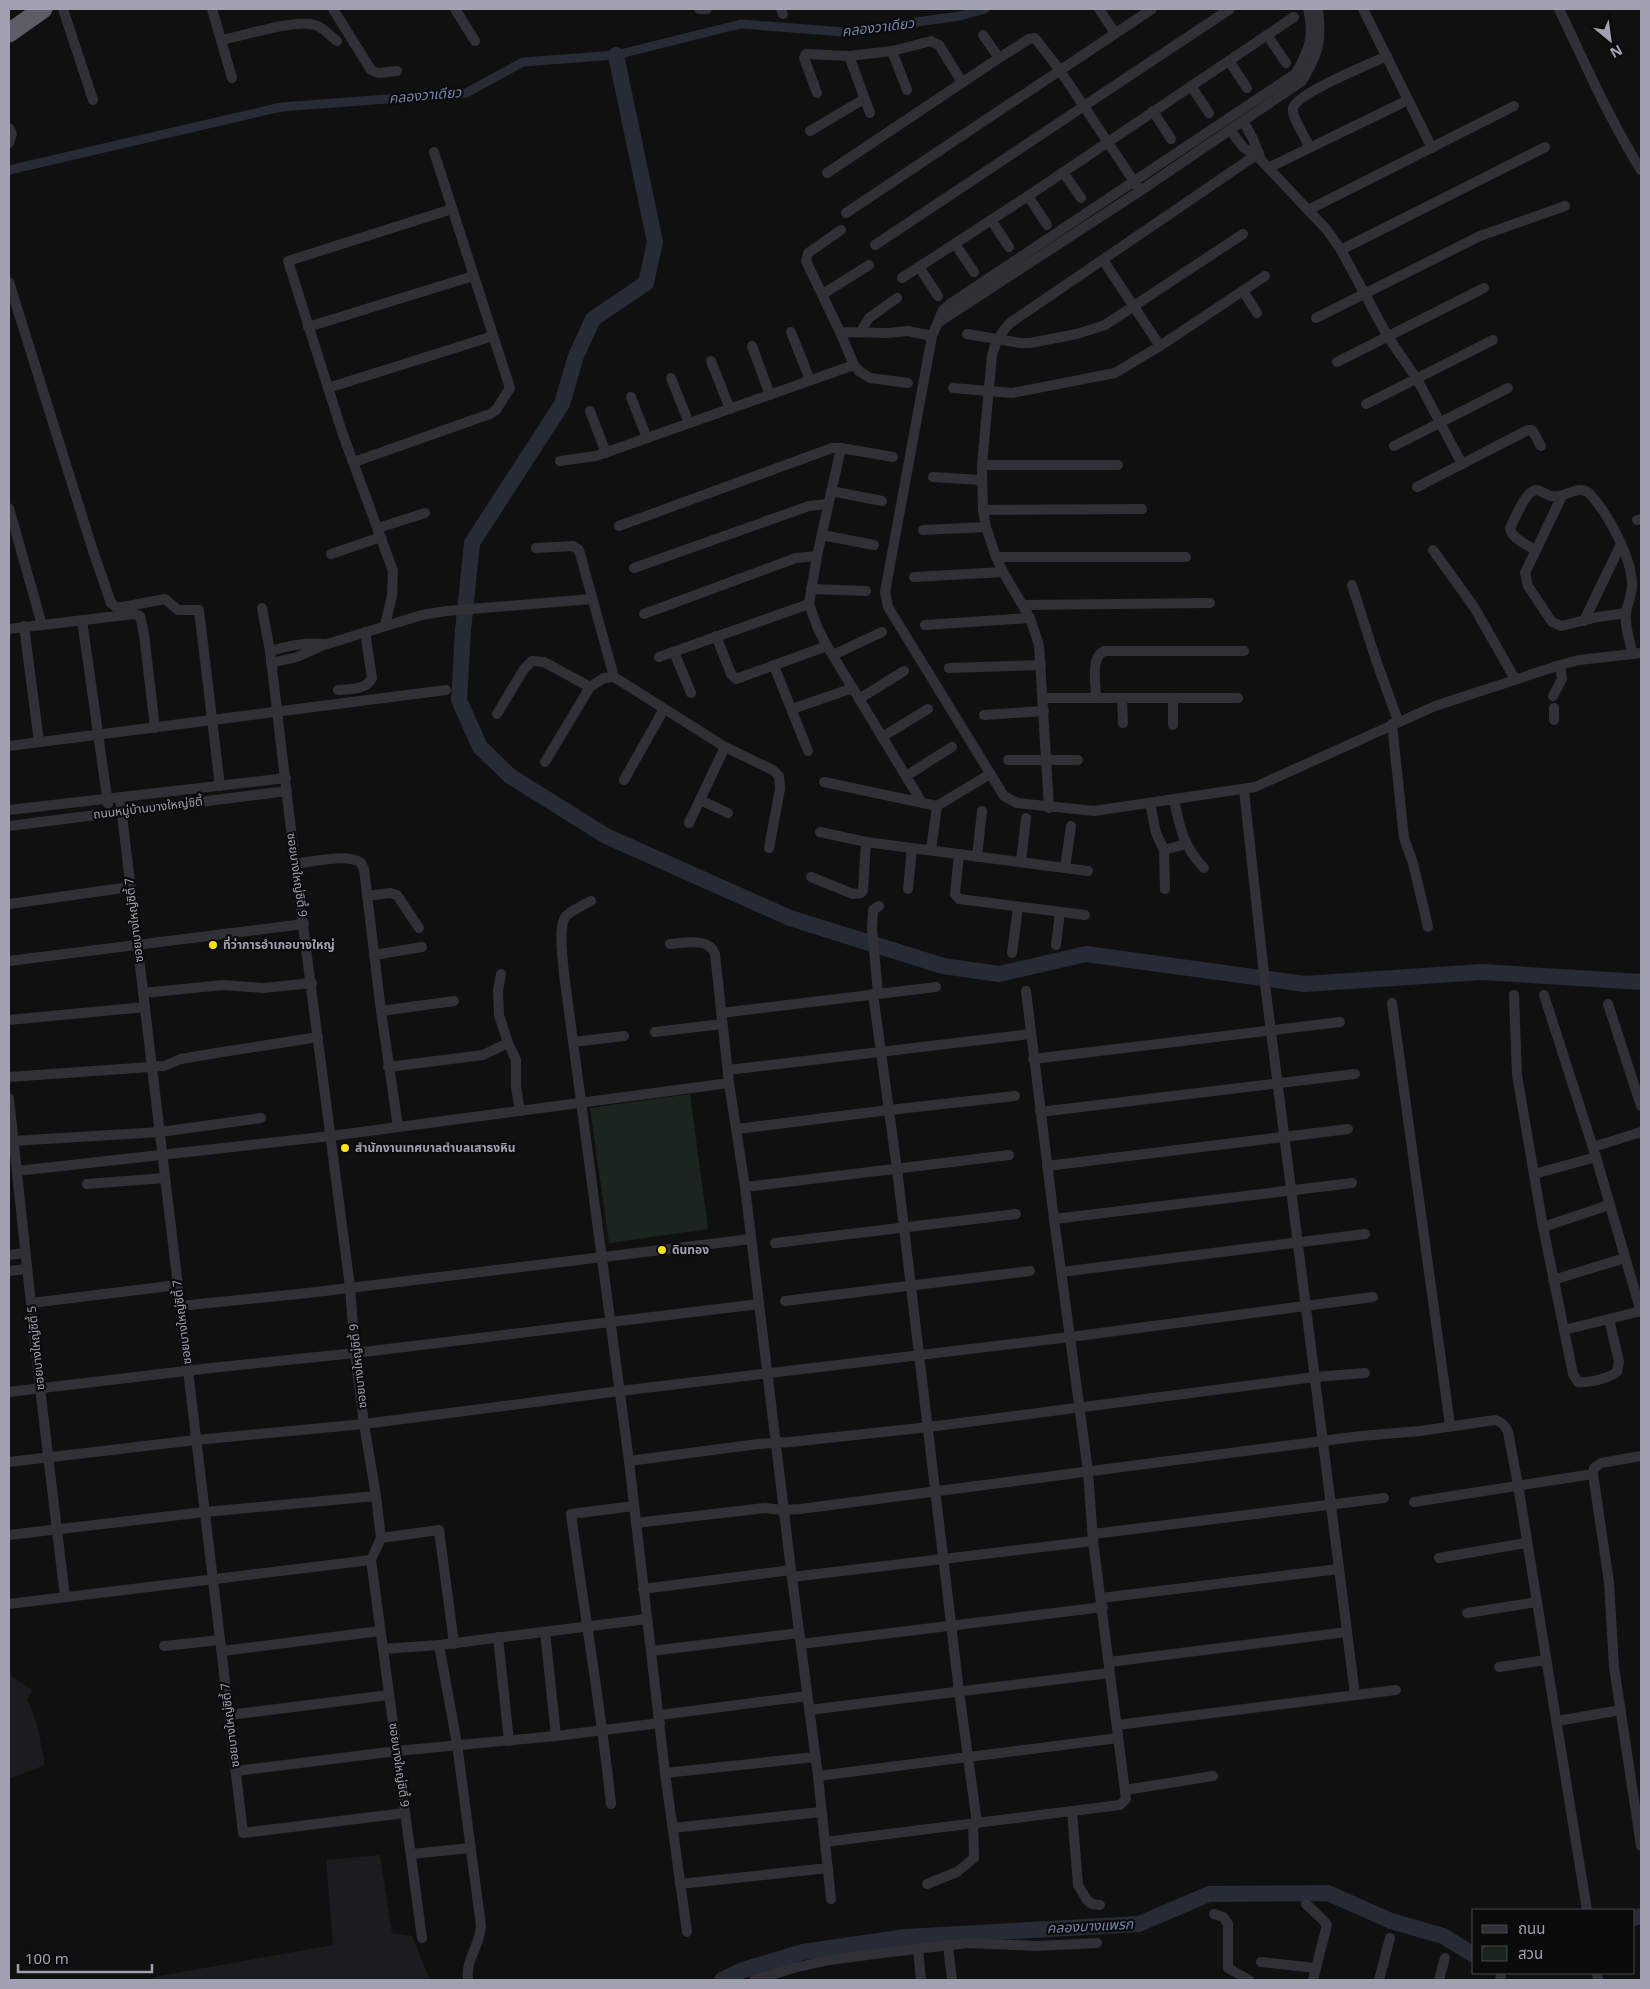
<svg xmlns="http://www.w3.org/2000/svg" width="1650" height="1989" viewBox="0 0 1650 1989" font-family="'Noto Sans','Noto Sans Thai',sans-serif">
	<rect width="100%" height="100%" fill="#101011"/>
	<g fill="#1c1c1e">
		<polygon points="9,1674 32,1690 27,1699 37,1724 45,1765 9,1779"/>
		<polygon points="380,1855 392,1933 412,1936 430,1980 150,1980 159,1976 333,1945 326,1860"/>
	</g>
	<polygon fill="#1c241e" points="690,1094 708,1229 609,1243 590,1108"/>
	<g fill="none" stroke-linecap="round" stroke-linejoin="round">
		<polyline stroke="#262b35" stroke-width="9" points="9,170 281,107 466,93 523,62 616,55 741,24 844,32 960,16 985,9"/>
		<g stroke="#262b35" stroke-width="16">
			<polyline points="616,55 655,242 646,283 593,319 576,356 562,404 472,543 463,630 459,700 480,747 510,776 606,836 790,918 943,966 999,974 1086,954 1305,984 1482,972 1641,982"/>
			<polyline points="1634,1918 1641,1916"/>
			<polyline points="722,1980 743,1970 803,1952 906,1937 1139,1924 1209,1894 1328,1893 1391,1921 1443,1936 1474,1955"/>
		</g>
		<g stroke="#313036" stroke-width="10">
			<polyline points="63,9 93,100"/>
			<polyline points="212,9 232,78"/>
			<polyline points="333,9 371,70 378,73 397,71"/>
			<polyline points="455,9 475,41"/>
			<polyline points="699,9 707,9"/>
			<polyline points="781,9 783,14"/>
			<polyline points="1099,9 1115,33"/>
			<path d="M 1308,9 C 1315,35 1309,52 1295,74 L 950,304 L 943,310 L 932,336 L 885,592 L 888,607 L 1004,796 L 1017,803 L 1094,811 L 1255,787 L 1435,706 L 1560,665 L 1579,660 L 1641,653"/>
			<polyline points="1363,9 1432,148"/>
			<path d="M 1559,9 C 1585,63 1609,119 1641,170"/>
			<polyline points="983,35 999,58"/>
			<polyline points="1267,35 1286,63"/>
			<path d="M 221,40 C 244,36 293,19 315,25 C 323,27 330,36 337,41"/>
			<polyline points="892,51 907,90"/>
			<polyline points="849,56 870,113"/>
			<polyline points="1229,61 1247,88"/>
			<polyline points="1191,86 1209,113"/>
			<polyline points="817,93 804,58 806,54 849,56 892,51 931,41 939,45 962,82"/>
			<polyline points="1153,111 1171,139"/>
			<polyline points="1243,121 1253,139 1261,160"/>
			<polyline points="9,128 12,134 9,143"/>
			<polyline points="1230,130 1243,147 1261,160 1308,210 1327,230 1341,250 1388,337 1417,379 1462,464"/>
			<polyline points="810,131 864,99"/>
			<path d="M 1310,147 C 1306,139 1291,116 1293,108 C 1297,93 1370,64 1387,56"/>
			<polyline points="1268,168 1408,100"/>
			<polyline points="1063,172 1081,198"/>
			<polyline points="827,173 999,58 1029,39 1035,38 1059,69 1137,186"/>
			<polyline points="1028,196 1047,225"/>
			<polyline points="1308,210 1514,106"/>
			<polyline points="846,213 1152,9"/>
			<polyline points="991,220 1009,247"/>
			<polyline points="841,230 808,253 806,261 840,332 854,365 859,371 870,378 908,383"/>
			<polyline points="955,244 974,272"/>
			<polyline points="875,245 1230,9"/>
			<polyline points="1341,250 1545,147"/>
			<polyline points="1103,260 1160,346"/>
			<polyline points="919,267 938,296"/>
			<polyline points="902,278 1028,196 1294,17"/>
			<polyline points="9,282 93,551 111,603 117,608 165,599 178,610 199,610 220,786"/>
			<polyline points="1243,291 1257,313"/>
			<polyline points="823,294 869,265"/>
			<polyline points="1316,318 1480,236 1565,206"/>
			<path d="M 939,322 L 1140,191 L 1302,81 C 1319,53 1322,41 1318,9"/>
			<polyline points="308,327 473,276"/>
			<polyline points="861,331 869,318 897,298"/>
			<polyline points="791,332 810,380"/>
			<polyline points="840,332 888,333 908,331 932,336"/>
			<polyline points="967,334 1020,343 1030,343 1077,334 1105,325 1243,234"/>
			<polyline points="752,346 770,395"/>
			<polyline points="711,361 730,409"/>
			<polyline points="1337,362 1484,288"/>
			<polyline points="671,378 689,423"/>
			<polyline points="328,388 493,336"/>
			<polyline points="953,388 1012,393 1115,373 1160,346 1265,276"/>
			<polyline points="631,397 647,438"/>
			<polyline points="1366,404 1493,340"/>
			<polyline points="590,411 606,453"/>
			<polyline points="1394,446 1508,388"/>
			<polyline points="841,448 817,556 809,604 818,629 827,646 921,801"/>
			<polyline points="560,461 596,456 854,365"/>
			<polyline points="354,462 490,414 496,410 510,388 434,152"/>
			<polyline points="982,465 1118,465"/>
			<polyline points="933,477 981,480"/>
			<polyline points="1417,487 1528,430 1532,430 1541,446"/>
			<polyline points="831,491 882,501"/>
			<polyline points="1562,496 1525,573 1528,586 1552,622 1561,626 1598,617 1626,613"/>
			<polyline points="9,508 42,625"/>
			<polyline points="983,510 1142,509"/>
			<polyline points="1637,520 1641,519"/>
			<polyline points="619,526 832,448 841,448 893,457"/>
			<polyline points="378,528 425,513"/>
			<polyline points="923,530 986,527"/>
			<polyline points="822,535 874,545"/>
			<polyline points="536,548 573,546 579,550 614,677 725,747 773,770 779,776 780,789 769,848"/>
			<polyline points="1433,550 1474,607 1515,679"/>
			<path d="M 1535,550 C 1526,544 1512,539 1510,528 C 1515,519 1524,495 1533,491 C 1539,488 1546,495 1551,496 C 1565,499 1577,484 1589,493 C 1608,513 1630,555 1632,582 C 1633,593 1628,602 1626,612 C 1624,625 1630,642 1633,654"/>
			<polyline points="331,554 381,537"/>
			<polyline points="996,557 1186,557"/>
			<polyline points="634,568 809,506 828,504"/>
			<polyline points="914,577 1003,572"/>
			<polyline points="1352,585 1376,660 1398,721"/>
			<polyline points="811,589 866,591"/>
			<polyline points="1023,605 1210,603"/>
			<polyline points="262,608 270,651 295,864 350,1287 355,1353 364,1424 376,1496 381,1538 371,1560 422,1938"/>
			<polyline points="644,614 796,558 817,556"/>
			<polyline points="82,620 108,804"/>
			<polyline points="1584,621 1621,544"/>
			<polyline points="385,625 392,596 393,571 342,432 288,261 452,209"/>
			<polyline points="925,625 1030,618"/>
			<polyline points="24,626 39,742"/>
			<polyline points="9,629 134,614 140,616 144,634 155,728"/>
			<polyline points="716,636 731,674 736,679 827,646"/>
			<path d="M 270,651 C 288,646 305,642 323,644"/>
			<polyline points="674,652 691,693"/>
			<polyline points="833,655 882,632"/>
			<polyline points="659,657 809,604"/>
			<polyline points="271,663 297,657 324,645 422,615 446,611 592,599"/>
			<polyline points="774,666 808,751"/>
			<polyline points="949,668 1041,665"/>
			<path d="M 338,690 C 349,689 367,690 372,678 L 365,632"/>
			<polyline points="1553,696 1562,679 1560,665"/>
			<polyline points="1044,698 1238,698"/>
			<path d="M 1096,698 C 1096,684 1090,658 1104,651 L 1244,651"/>
			<polyline points="1122,698 1123,723"/>
			<polyline points="859,699 904,671"/>
			<polyline points="1554,708 1554,720"/>
			<polyline points="792,709 853,688"/>
			<polyline points="497,714 524,669 532,661 544,662 590,687"/>
			<polyline points="984,715 1044,711"/>
			<polyline points="1392,724 1404,838 1413,863 1428,927"/>
			<polyline points="1173,725 1173,698"/>
			<polyline points="882,737 928,709"/>
			<polyline points="9,746 446,690"/>
			<polyline points="1008,760 1078,760"/>
			<polyline points="545,762 590,687 604,678 614,677"/>
			<polyline points="906,776 952,747"/>
			<polyline points="624,780 664,709"/>
			<polyline points="824,782 937,806"/>
			<polyline points="1244,790 1266,992 1355,1695"/>
			<polyline points="120,798 243,1833 405,1813"/>
			<polyline points="700,800 728,813"/>
			<path d="M 1174,800 C 1180,828 1183,846 1204,868"/>
			<polyline points="1150,803 1156,833 1164,850 1165,889"/>
			<path d="M 1049,808 L 1039,645 L 1030,618 L 1003,572 L 996,557 L 986,527 L 983,510 L 982,465 L 992,355 C 996,342 1000,333 1010,323 L 1259,153"/>
			<polyline points="9,810 286,778"/>
			<polyline points="689,823 725,747"/>
			<polyline points="9,826 287,791"/>
			<polyline points="820,832 866,842 1088,871"/>
			<polyline points="931,850 937,806 990,774"/>
			<polyline points="1164,850 1186,844"/>
			<polyline points="959,854 955,894 959,899 1085,915"/>
			<polyline points="977,857 982,811"/>
			<polyline points="1021,862 1026,818"/>
			<path d="M 295,864 C 311,862 348,853 361,863 L 364,869 L 381,1011 L 398,1127"/>
			<polyline points="1065,868 1071,826"/>
			<polyline points="811,877 853,894 861,893 863,890 866,842"/>
			<polyline points="908,889 912,848"/>
			<polyline points="367,896 390,893 397,895 419,928"/>
			<path d="M 591,901 C 583,905 573,910 567,915 C 557,924 563,960 564,974 L 629,1461 L 665,1773 L 687,1932"/>
			<polyline points="9,904 130,887"/>
			<path d="M 670,944 C 685,943 709,937 715,954 L 729,1083 L 745,1187 L 791,1570 L 818,1776 L 831,1899"/>
			<polyline points="1056,945 1060,912"/>
			<polyline points="1012,953 1018,907"/>
			<polyline points="374,955 422,947"/>
			<polyline points="9,961 304,924"/>
			<polyline points="501,974 498,990 499,1015 508,1043 516,1060 516,1087 520,1111"/>
			<polyline points="143,993 223,985 264,988 312,983"/>
			<polyline points="878,993 872,929 873,910 879,906"/>
			<polyline points="873,994 897,1169 959,1691 977,1823"/>
			<path d="M 1514,995 L 1517,1075 L 1543,1227 L 1573,1374 L 1578,1382 C 1589,1383 1607,1379 1617,1372 L 1619,1362 L 1609,1319"/>
			<polyline points="1544,995 1596,1157 1641,1312"/>
			<polyline points="1392,1003 1450,1425"/>
			<polyline points="1608,1004 1641,1106"/>
			<polyline points="381,1011 454,1001"/>
			<polyline points="721,1013 936,987"/>
			<polyline points="9,1020 145,1007"/>
			<polyline points="655,1032 722,1024"/>
			<polyline points="573,1042 624,1036"/>
			<polyline points="1033,1059 1340,1022"/>
			<polyline points="388,1067 483,1055 508,1043"/>
			<polyline points="728,1070 1030,1034"/>
			<polyline points="9,1077 164,1066 181,1059 210,1054 318,1037"/>
			<polyline points="9,1098 40,1388 65,1597"/>
			<polyline points="1040,1112 1355,1074"/>
			<polyline points="737,1129 889,1110 1015,1096"/>
			<polyline points="13,1141 160,1132 261,1118"/>
			<polyline points="1593,1147 1641,1132"/>
			<polyline points="1047,1166 1348,1129"/>
			<polyline points="17,1171 331,1136 729,1083"/>
			<polyline points="1534,1174 1596,1157"/>
			<polyline points="87,1184 165,1178"/>
			<polyline points="745,1187 1009,1155"/>
			<polyline points="1054,1219 1352,1183"/>
			<polyline points="1543,1227 1609,1205"/>
			<polyline points="775,1243 1016,1214"/>
			<polyline points="9,1255 25,1253"/>
			<polyline points="9,1271 27,1269"/>
			<polyline points="1061,1272 1365,1234"/>
			<polyline points="1553,1280 1625,1258"/>
			<polyline points="785,1301 1030,1271"/>
			<polyline points="31,1303 178,1285"/>
			<polyline points="180,1306 308,1293 751,1239"/>
			<polyline points="1564,1330 1641,1311"/>
			<polyline points="9,1392 211,1368 355,1353 759,1304"/>
			<polyline points="1641,1456 1601,1463 1594,1468 1593,1474 1609,1582 1614,1667 1641,1846"/>
			<polyline points="629,1461 758,1444 790,1442 929,1427 1315,1377 1365,1373"/>
			<polyline points="9,1462 196,1440 364,1424 620,1391 1070,1337 1373,1297"/>
			<polyline points="1414,1502 1593,1474"/>
			<path d="M 636,1523 L 765,1508 L 783,1510 L 800,1509 L 1361,1436 L 1420,1431 L 1495,1420 C 1502,1422 1505,1425 1508,1432 L 1518,1485 L 1587,1910"/>
			<polyline points="1093,1534 1384,1498"/>
			<polyline points="9,1535 205,1512 376,1496"/>
			<polyline points="381,1538 439,1530 454,1644"/>
			<polyline points="1439,1558 1526,1543"/>
			<polyline points="792,1577 1093,1541"/>
			<polyline points="643,1589 791,1570"/>
			<polyline points="1101,1598 1339,1569"/>
			<polyline points="9,1604 371,1560"/>
			<polyline points="1467,1613 1537,1602"/>
			<polyline points="545,1632 556,1736"/>
			<polyline points="498,1637 509,1741"/>
			<polyline points="801,1644 1103,1607"/>
			<path d="M 439,1645 L 457,1744 L 481,1926 C 480,1946 465,1960 468,1980"/>
			<polyline points="164,1646 220,1640"/>
			<polyline points="383,1649 439,1645 647,1619"/>
			<polyline points="222,1651 380,1631"/>
			<polyline points="651,1651 799,1633"/>
			<polyline points="1109,1662 1347,1632"/>
			<polyline points="1499,1667 1546,1660"/>
			<polyline points="809,1710 1109,1673"/>
			<polyline points="229,1715 389,1695"/>
			<polyline points="660,1715 807,1696"/>
			<polyline points="1557,1721 1621,1710"/>
			<polyline points="1117,1725 1396,1690"/>
			<polyline points="236,1771 397,1751 556,1736 660,1723"/>
			<polyline points="665,1773 815,1757"/>
			<polyline points="818,1776 1118,1738"/>
			<polyline points="1125,1790 1213,1776"/>
			<path d="M 611,1804 C 601,1707 584,1611 571,1514 L 634,1506"/>
			<polyline points="1072,1811 1078,1885 1087,1900 1092,1904 1100,1905"/>
			<polyline points="673,1828 821,1812"/>
			<polyline points="825,1842 1120,1805 1126,1799 1093,1541 1088,1471 1054,1219 1026,991"/>
			<polyline points="411,1854 471,1848"/>
			<polyline points="680,1884 828,1868"/>
			<polyline points="927,1884 957,1872 974,1858 973,1823"/>
			<polyline points="1306,1904 1322,1919 1327,1925 1313,1980"/>
			<polyline points="1214,1914 1223,1917 1228,1924 1228,1968 1249,1980"/>
			<polyline points="948,1946 952,1980"/>
			<polyline points="918,1949 921,1980"/>
			<polyline points="1261,1962 1316,1968"/>
			<polyline points="1597,1973 1598,1980"/>
			<polyline points="754,1980 794,1968 829,1960 890,1952 968,1943 1036,1946 1097,1943"/>
			<polyline points="1379,1980 1390,1938"/>
			<polyline points="1439,1980 1445,1958"/>
			<polyline points="1500,1980 1501,1976"/>
		</g>
		<polyline stroke="#5c5d67" stroke-width="19" points="9,33 43,9"/>
	</g>
	<g fill="#f7e022" stroke="#0b0b0c" stroke-width="2">
		<circle cx="213" cy="945" r="5"/>
		<circle cx="345" cy="1148" r="5"/>
		<circle cx="662" cy="1250" r="5"/>
	</g>
	<g text-anchor="middle" stroke-width="4.5" stroke-linejoin="round" paint-order="stroke">
		<g font-size="12" fill="#a0a2b2" stroke="#0b0b0c">
			<text transform="translate(148 808) rotate(-7)" y="4">ถนนหมู่บ้านบางใหญ่ซิตี้</text>
			<text transform="translate(297 875) rotate(82)" y="4">ซอยบางใหญ่ซิตี้ 9</text>
			<text transform="translate(134 920) rotate(-97)" y="4">ซอยบางใหญ่ซิตี้ 7</text>
			<text transform="translate(182 1322) rotate(-97)" y="4">ซอยบางใหญ่ซิตี้ 7</text>
			<text transform="translate(36 1348) rotate(-96)" y="4">ซอยบางใหญ่ซิตี้ 5</text>
			<text transform="translate(358 1366) rotate(-96)" y="4">ซอยบางใหญ่ซิตี้ 9</text>
			<text transform="translate(230 1725) rotate(-97)" y="4">ซอยบางใหญ่ซิตี้ 7</text>
			<text transform="translate(399 1765) rotate(82)" y="4">ซอยบางใหญ่ซิตี้ 9</text>
		</g>
		<g font-size="12" font-weight="bold" fill="#a0a2b2" stroke="#0b0b0c" text-anchor="start">
			<text x="223" y="949">ที่ว่าการอำเภอบางใหญ่</text>
			<text x="355" y="1152">สำนักงานเทศบาลตำบลเสาธงหิน</text>
			<text x="672" y="1254">ดินทอง</text>
		</g>
		<g font-size="14" font-style="italic" fill="#7587b0" stroke="#0b0b0c">
			<text transform="translate(878 27) rotate(-7)" y="5">คลองวาเดียว</text>
			<text transform="translate(425 95) rotate(-5)" y="5">คลองวาเดียว</text>
			<text transform="translate(1090 1926) rotate(-3)" y="5">คลองบางแพรก</text>
		</g>
	</g>
	<rect width="1650" height="1989" fill="none" stroke="#a0a2b2" stroke-width="20"/>
	<rect x="1472" y="1909" width="162" height="65" fill="#0b0b0c" stroke="#47474e"/>
	<rect x="1482" y="1925" width="25" height="8" fill="#313036" stroke="#47474e"/>
	<text x="1518" y="1934" font-size="15" fill="#a0a2b2">ถนน</text>
	<rect x="1482" y="1946" width="25" height="15" fill="#1c241e" stroke="#47474e"/>
	<text x="1518" y="1959" font-size="15" fill="#a0a2b2">สวน</text>
	<g transform="translate(1610 40) rotate(151)" stroke="#0b0b0c" stroke-width="4" paint-order="stroke">
	<path d="M0-4L9 19L0 12L-9 19Z" fill="#a0a2b2"/>
	<text y="-8" font-size="14" font-weight="bold" text-anchor="middle" fill="#a0a2b2">N</text>
	</g>
	<path d="M18 1964v8h134v-8" fill="none" stroke="#a0a2b2" stroke-width="2.5"/>
	<text x="25" y="1964" font-size="15" fill="#a0a2b2" stroke="#0b0b0c" stroke-width="4" paint-order="stroke">100 m</text>
</svg>
